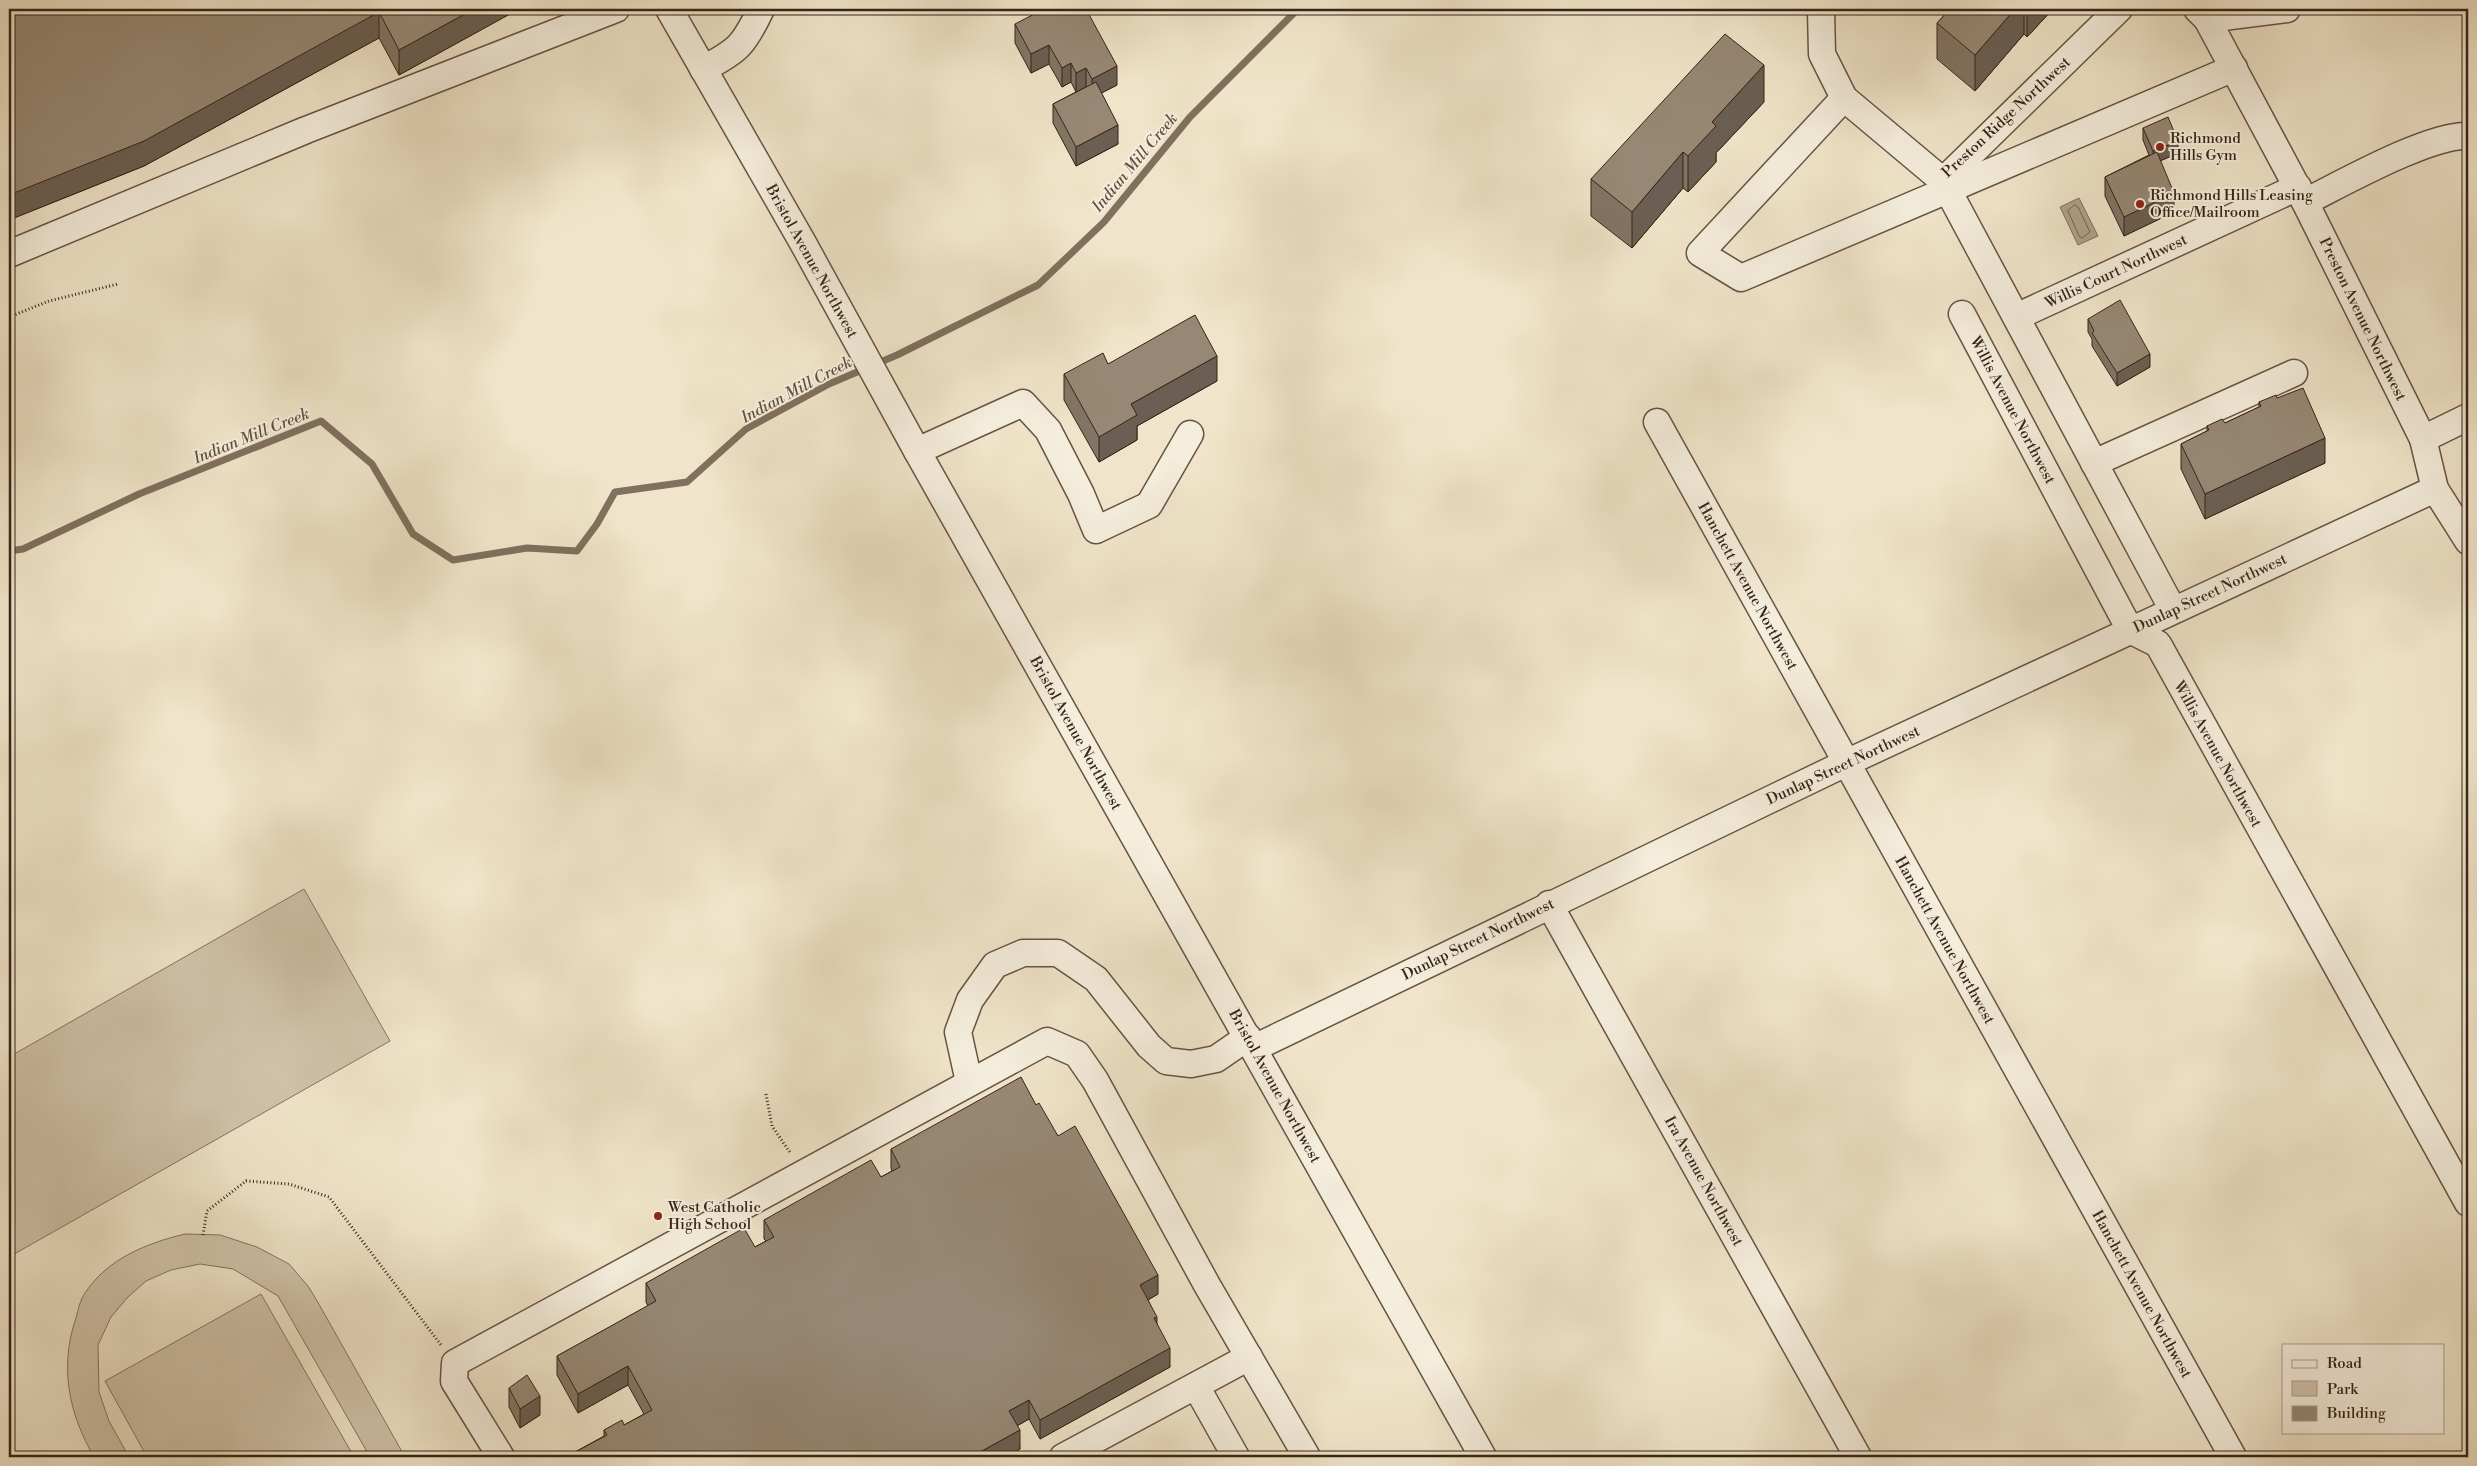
<svg xmlns="http://www.w3.org/2000/svg" width="2477" height="1466" viewBox="0 0 2477 1466" font-family="'Libre Bodoni',serif">
	<rect width="100%" height="100%" fill="#f0e5ca"/>
	<filter id="stains"><feTurbulence type="fractalNoise" baseFrequency=".004" numOctaves="4"/><feColorMatrix values="0 0 0 0 .2 0 0 0 0 .09 0 0 0 0 .02 0 0 0 .5 -.17"/></filter>
	<radialGradient id="worn" r=".72"><stop offset=".6" stop-color="#630" stop-opacity="0"/><stop offset="1" stop-color="#630" stop-opacity=".3"/></radialGradient>
	<g fill="#d1c4ac" stroke="#847462">
		<polygon points="304,889 390,1041 9,1257 9,1057"/>
		<path d="M 185,1234 L 220,1235 L 257,1247 L 289,1264 L 308,1286 L 320,1306 L 405,1457 L 370,1457 L 278,1296 L 233,1269 L 200,1264 L 171,1270 L 146,1281 L 128,1297 L 111,1317 L 98,1345 L 99,1392 L 109,1421 L 129,1457 L 94,1457 C 69,1414 59,1367 76,1318 C 78,1310 80,1300 85,1293 C 107,1259 147,1243 185,1234 Z"/>
		<polygon points="261,1294 354,1457 147,1457 105,1381"/>
	</g>
	<polygon fill="#b1a38d" stroke="#80705e" points="2079,198 2098,236 2078,245 2060,207"/>
	<g fill="none" stroke-linecap="round" stroke-linejoin="round">
		<polygon stroke="#746452" stroke-width="1" points="2075,205 2078,207 2090,232 2082,238 2079,236 2068,211"/>
		<polyline stroke="#80705e" stroke-width="7" points="9,551 23,549 139,494 321,421 372,464 413,534 453,560 527,548 577,551 597,524 615,492 687,482 746,429 829,384 897,355 1038,285 1104,222 1190,117 1298,9"/>
		<defs>
			<g id="minor">
				<polyline points="669,9 803,243 917,451 1483,1457"/>
				<polyline points="1821,9 1822,54 1844,98 1943,181 2173,610"/>
				<polyline points="2197,9 2207,19 2287,9"/>
				<polyline points="2207,19 2305,202 2423,439 2435,489 2468,541"/>
				<path d="M 703,69 C 738,51 744,45 761,9"/>
				<polyline points="1844,98 1700,253 1741,278 2234,68"/>
				<polyline points="1943,181 2119,9"/>
				<path d="M 2305,202 C 2343,183 2430,134 2468,136"/>
				<polyline points="9,254 306,130 616,9"/>
				<polyline points="1962,314 2130,630 2158,644 2468,1203"/>
				<polyline points="2016,317 2298,187"/>
				<polyline points="1657,422 2233,1457"/>
				<polyline points="2423,439 2468,417"/>
				<polyline points="917,451 1023,403 1048,430 1081,494 1096,530 1149,505 1190,434"/>
				<polyline points="2094,463 2294,373"/>
				<polyline points="1549,904 1858,1457"/>
				<polyline points="1254,1048 1846,763 2435,489"/>
				<polyline points="969,1082 958,1032 970,1000 995,965 1023,953 1058,953 1096,979 1149,1046 1166,1061 1191,1064 1216,1059 1248,1037"/>
				<polyline points="1196,1386 1236,1457"/>
				<polyline points="501,1457 454,1381 455,1363 1047,1041 1077,1054 1095,1080 1207,1285 1307,1457"/>
				<polyline points="1063,1457 1249,1357"/>
			</g>
		</defs>
		<use href="#minor" stroke="#655444" stroke-width="29"/>
		<g stroke="#372418" stroke-width="3" stroke-dasharray="1 2.5" stroke-linecap="butt">
			<polyline points="9,317 49,301 118,284"/>
			<polyline points="766,1094 772,1126 791,1154"/>
			<polyline points="203,1235 207,1211 246,1181 289,1184 329,1197 441,1345"/>
		</g>
		<use href="#minor" stroke="#f5eedd" stroke-width="26"/>
	</g>
	<g fill="#827565" stroke="#372418">
		<polygon points="9,9 519,9 399,75 379,38 144,166 9,220"/>
		<polygon points="1950,9 2053,9 2027,37 2024,34 1975,91 1937,59 1937,23"/>
		<polygon points="1015,24 1117,85 1101,93 1118,144 1076,166 1053,123 1053,104 1076,92 1071,82 1062,87 1049,64 1031,73 1015,43"/>
		<polygon points="1764,102 1716,153 1716,162 1688,192 1683,188 1632,248 1591,216 1591,179"/>
		<polygon points="2143,128 2178,153 2160,161 2174,212 2124,236 2105,196 2105,177 2149,155 2143,140"/>
		<polygon points="2088,319 2150,367 2117,386 2092,346 2092,339 2088,332"/>
		<polygon points="1108,364 1217,381 1137,426 1137,440 1099,462 1064,400 1064,374"/>
		<polygon points="2277,398 2325,463 2205,519 2181,469 2181,444 2207,431 2207,426 2225,423 2259,407 2259,402"/>
		<polygon points="1036,1105 1058,1136 1158,1294 1148,1300 1157,1324 1170,1367 1040,1439 1029,1419 1017,1426 1020,1449 1005,1457 566,1457 604,1436 604,1430 624,1425 644,1414 628,1385 578,1413 557,1375 557,1356 648,1306 646,1302 646,1283 755,1247 766,1241 764,1239 764,1220 881,1177 892,1171 891,1168 891,1149"/>
		<polygon points="509,1388 540,1415 520,1428 509,1407"/>
	</g>
	<g fill="#6a5f52" stroke="#372418">
		<polygon points="474,9 519,9 399,75 399,50"/>
		<polygon points="2015,9 2024,9 2024,34 1975,91 1975,55"/>
		<polygon points="2027,9 2053,9 2027,37"/>
		<polygon points="379,12 379,38 144,166 9,220 9,195"/>
		<polygon points="1049,45 1049,64 1031,73 1031,54"/>
		<polygon points="1071,63 1071,82 1062,87 1062,68"/>
		<polygon points="1764,65 1764,102 1716,153 1716,162 1688,192 1688,156 1712,122"/>
		<polygon points="1117,66 1117,85 1092,98 1092,79"/>
		<polygon points="1086,68 1086,87 1076,92 1076,73"/>
		<polygon points="1118,125 1118,144 1076,166 1076,147"/>
		<polygon points="2178,141 2178,153 2153,164 2153,151"/>
		<polygon points="1683,152 1683,188 1632,248 1632,212"/>
		<polygon points="2174,193 2174,212 2124,236 2124,217"/>
		<polygon points="2150,354 2150,367 2117,386 2117,373"/>
		<polygon points="1217,356 1217,381 1137,426 1137,440 1099,462 1099,437 1131,404"/>
		<polygon points="2325,438 2325,463 2205,519 2205,494"/>
		<polygon points="1158,1275 1158,1294 1140,1304 1140,1285"/>
		<polygon points="1157,1317 1157,1336 1154,1318"/>
		<polygon points="1170,1348 1170,1367 1040,1439 1040,1420"/>
		<polygon points="628,1366 628,1385 578,1413 578,1394"/>
		<polygon points="540,1396 540,1415 520,1428 520,1409"/>
		<polygon points="1029,1400 1029,1419 1009,1430 1009,1411"/>
		<polygon points="1020,1430 1020,1449 1005,1457 971,1457"/>
	</g>
	<g fill="#978875" stroke="#372418">
		<polygon points="9,9 474,9 399,50 379,12 144,141 9,195"/>
		<polygon points="1044,9 1086,9 1117,66 1092,79 1086,68 1076,73 1071,63 1062,68 1049,45 1031,54 1015,24"/>
		<polygon points="1950,9 2015,9 1975,55 1937,23"/>
		<polygon points="1725,34 1764,65 1712,122 1716,126 1688,156 1683,152 1632,212 1591,179"/>
		<polygon points="1096,82 1118,125 1076,147 1053,104"/>
		<polygon points="2168,117 2178,141 2153,151 2143,128"/>
		<polygon points="2157,152 2174,193 2124,217 2105,177"/>
		<polygon points="2120,300 2150,354 2117,373 2092,333 2094,331 2088,319"/>
		<polygon points="1195,315 1217,356 1131,404 1137,415 1099,437 1064,374 1103,353 1108,364"/>
		<polygon points="2303,388 2325,438 2205,494 2181,444 2209,430 2207,426 2222,419 2225,423 2261,406 2259,402 2276,395 2277,398"/>
		<polygon points="1021,1077 1036,1105 1039,1103 1058,1136 1075,1126 1158,1275 1140,1285 1157,1317 1154,1318 1170,1348 1040,1420 1029,1400 1009,1411 1020,1430 971,1457 566,1457 607,1435 604,1430 622,1420 624,1425 652,1410 628,1366 578,1394 557,1356 656,1301 646,1283 744,1228 755,1247 774,1237 764,1220 871,1160 881,1177 900,1167 891,1149"/>
		<polygon points="527,1375 540,1396 520,1409 509,1388"/>
	</g>
	<g fill="#8f2418" stroke="#f5eedd" stroke-width="2">
		<circle cx="2160" cy="147" r="5"/>
		<circle cx="2140" cy="204" r="5"/>
		<circle cx="658" cy="1216" r="5"/>
	</g>
	<g text-anchor="middle" stroke-width="4" stroke-linejoin="round" paint-order="stroke">
		<g font-size="15" fill="#372418" stroke="#f5eedd">
			<text transform="translate(2006 117) rotate(-43)" y="5">Preston Ridge Northwest</text>
			<text transform="translate(812 261) rotate(61)" y="5">Bristol Avenue Northwest</text>
			<text transform="translate(2116 271) rotate(-25)" y="5">Willis Court Northwest</text>
			<text transform="translate(2363 319) rotate(64)" y="5">Preston Avenue Northwest</text>
			<text transform="translate(2013 410) rotate(62)" y="5">Willis Avenue Northwest</text>
			<text transform="translate(1748 586) rotate(61)" y="5">Hanchett Avenue Northwest</text>
			<text transform="translate(2210 593) rotate(-25)" y="5">Dunlap Street Northwest</text>
			<text transform="translate(1076 733) rotate(61)" y="5">Bristol Avenue Northwest</text>
			<text transform="translate(2218 754) rotate(61)" y="5">Willis Avenue Northwest</text>
			<text transform="translate(1843 765) rotate(-25)" y="5">Dunlap Street Northwest</text>
			<text transform="translate(1478 939) rotate(-26)" y="5">Dunlap Street Northwest</text>
			<text transform="translate(1945 940) rotate(61)" y="5">Hanchett Avenue Northwest</text>
			<text transform="translate(1275 1086) rotate(61)" y="5">Bristol Avenue Northwest</text>
			<text transform="translate(1704 1181) rotate(61)" y="5">Ira Avenue Northwest</text>
			<text transform="translate(2142 1294) rotate(61)" y="5">Hanchett Avenue Northwest</text>
		</g>
		<g font-size="15" fill="#372418" stroke="#f5eedd" text-anchor="start">
			<text x="2170" y="143">Richmond<tspan x="2170" dy="17">Hills Gym</tspan></text>
			<text x="2150" y="200">Richmond Hills Leasing<tspan x="2150" dy="17">Office/Mailroom</tspan></text>
			<text x="668" y="1212">West Catholic<tspan x="668" dy="17">High School</tspan></text>
		</g>
		<g font-size="16" font-style="italic" fill="#625041" stroke="#f5eedd">
			<text transform="translate(1134 162) rotate(-50)" y="6">Indian Mill Creek</text>
			<text transform="translate(796 389) rotate(-28)" y="6">Indian Mill Creek</text>
			<text transform="translate(251 435) rotate(-22)" y="6">Indian Mill Creek</text>
		</g>
	</g>
	<rect width="2477" height="1466" fill="none" stroke="#f0e5ca" stroke-width="30"/>
	<rect x="10" y="10" width="2457" height="1446" fill="none" stroke="#372418" stroke-width="2.5"/>
	<rect x="15" y="15" width="2447" height="1436" fill="none" stroke="#372418"/>
	<rect x="2282" y="1344" width="162" height="90" fill="#f5eedd" stroke="#a99d8e"/>
	<rect x="2292" y="1360" width="25" height="8" fill="#f5eedd" stroke="#a99d8e"/>
	<text x="2327" y="1368" font-size="15" fill="#372418">Road</text>
	<rect x="2292" y="1381" width="25" height="15" fill="#d1c4ac" stroke="#a99d8e"/>
	<text x="2327" y="1394" font-size="15" fill="#372418">Park</text>
	<rect x="2292" y="1406" width="25" height="15" fill="#978875" stroke="#a99d8e"/>
	<text x="2327" y="1418" font-size="15" fill="#372418">Building</text>
	<rect width="100%" height="100%" filter="url(#stains)"/>
	<rect width="100%" height="100%" fill="url(#worn)"/>
</svg>
